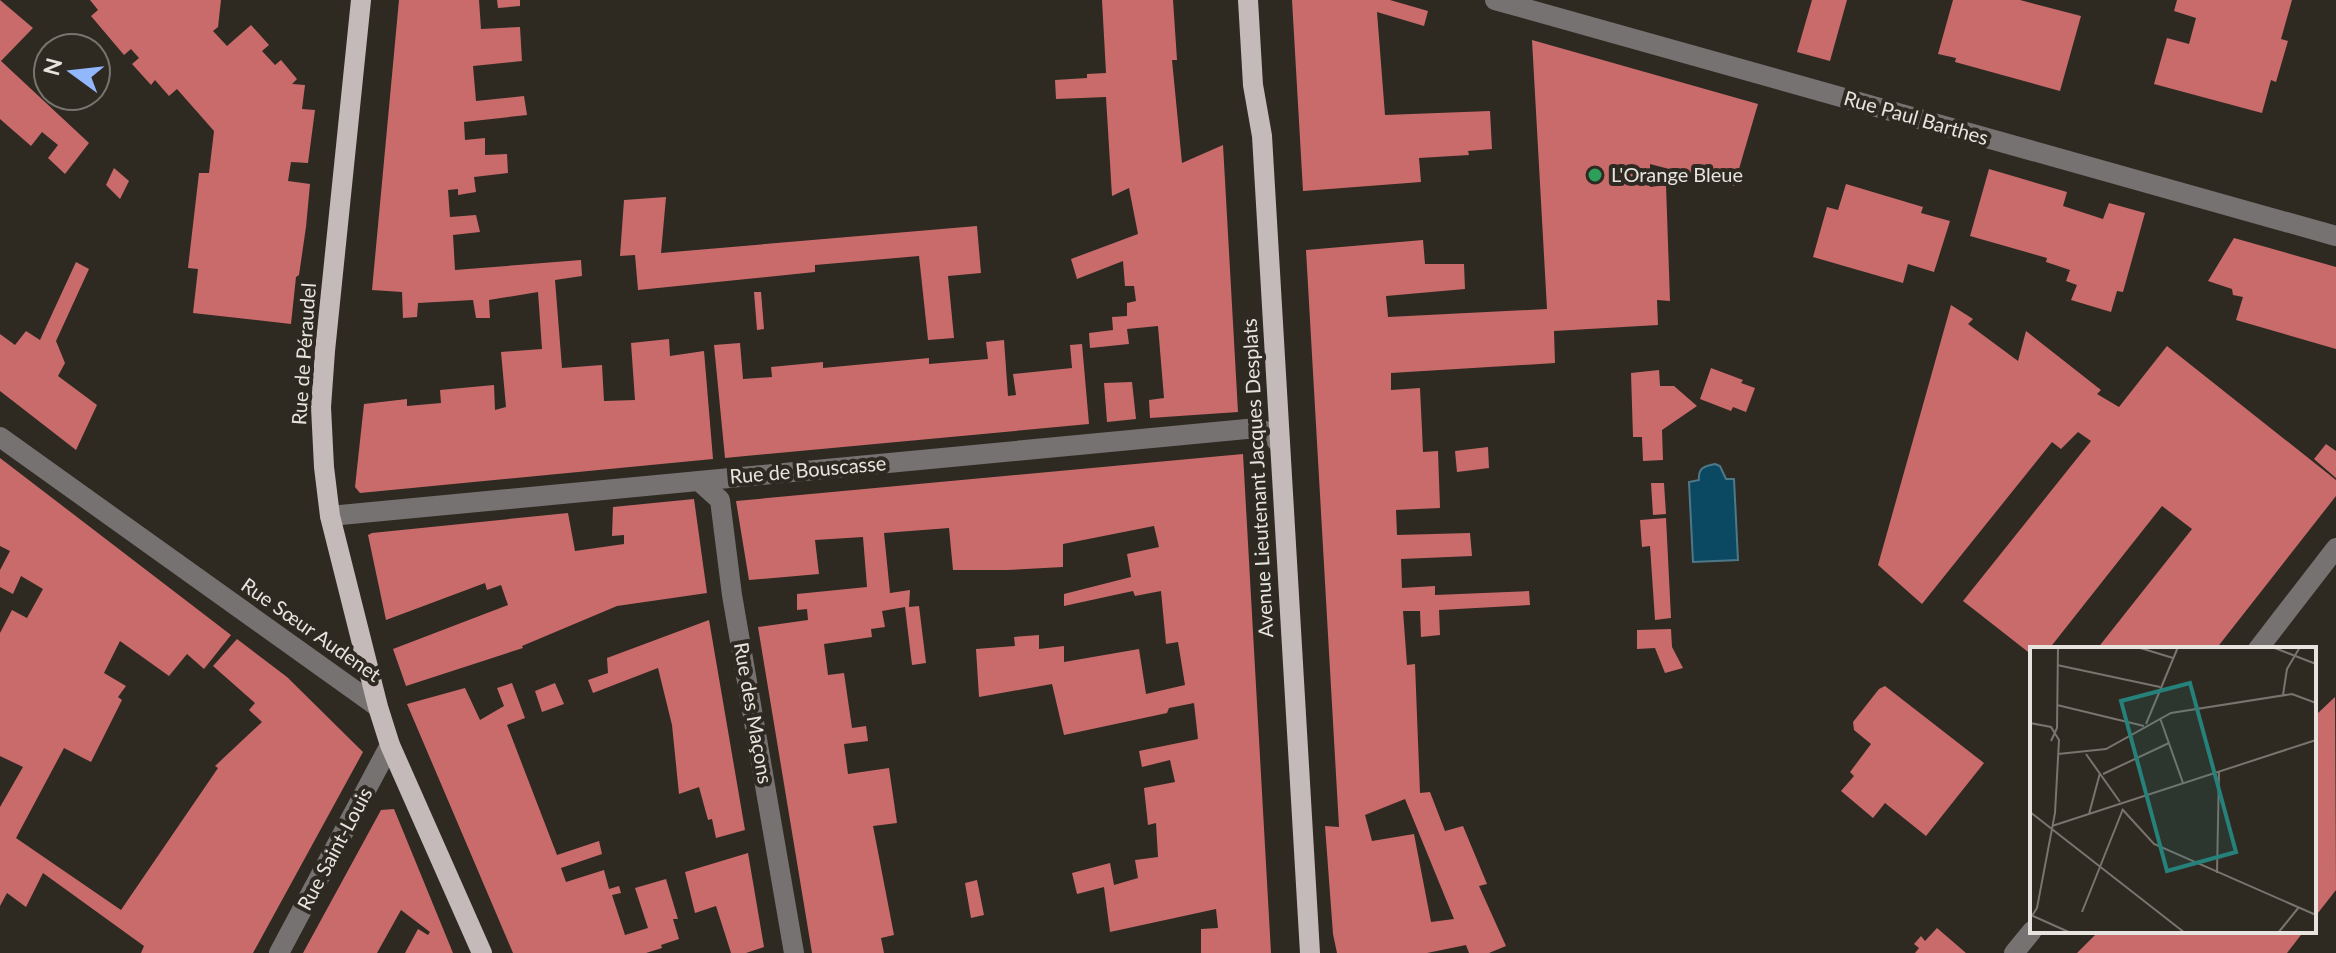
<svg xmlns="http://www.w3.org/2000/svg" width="2336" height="953" viewBox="0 0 2336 953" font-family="Lato,sans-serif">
	<rect width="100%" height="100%" fill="#2e2a22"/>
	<path fill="#0b4962" stroke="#4d7888" stroke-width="2" d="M 1715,464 L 1720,466 L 1726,479 L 1734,479 L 1738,560 L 1693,562 L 1689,482 L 1699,480 C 1698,468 1704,466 1715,464 Z"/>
	<g fill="#ca6b6b" fill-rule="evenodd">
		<polygon points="0,0 33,28 1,61 89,143 65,174 48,158 58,145 42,132 31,146 0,119"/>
		<polygon points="90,0 221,0 218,27 213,31 227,46 251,25 269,45 262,51 275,65 281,60 297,79 292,84 305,85 302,109 315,110 308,163 291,162 288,181 310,184 306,227 299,275 296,277 291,324 193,313 198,269 188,268 199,173 209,173 214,131 177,89 169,96 155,80 151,85 132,64 139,58 131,49 124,55 91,16 98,10"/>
		<polygon points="399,0 479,0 481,29 520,27 522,61 473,66 476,101 524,96 527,115 464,122 465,140 485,138 485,155 507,154 508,173 474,177 476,192 458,195 458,189 448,190 450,217 476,215 480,232 453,235 455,270 581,260 582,276 555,280 562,368 602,365 604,401 635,400 631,343 669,339 670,356 704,351 713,459 360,493 355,487 364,404 407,399 407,406 441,403 440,390 494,385 495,410 506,407 501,352 542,349 538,292 489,300 490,318 476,318 473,300 418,303 417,317 403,318 402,292 372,290"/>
		<polygon points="497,0 520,0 520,6 498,8"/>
		<polygon points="1102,0 1173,0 1177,60 1172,60 1182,163 1223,145 1238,412 1150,418 1149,400 1164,398 1158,326 1127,329 1129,344 1090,348 1089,333 1113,330 1112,317 1127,316 1127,303 1136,301 1134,286 1125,286 1123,261 1077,279 1071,259 1138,234 1129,188 1112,196 1106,97 1056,99 1055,80 1087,78 1087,74 1106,73"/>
		<polygon points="1292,0 1390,0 1428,11 1424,26 1377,12 1385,115 1490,111 1492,149 1468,151 1469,155 1419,158 1421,182 1303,191"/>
		<polygon points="1812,0 1847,0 1830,61 1797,52"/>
		<polygon points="1953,0 2020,0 2081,16 2060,91 1955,62 1956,58 1938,54"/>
		<polygon points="2177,0 2292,0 2281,39 2288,41 2276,82 2271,80 2262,113 2154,84 2167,38 2189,44 2196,18 2174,11"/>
		<path d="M 1532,40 L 1758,104 L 1734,186 L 1650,164 L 1650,187 L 1666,185 L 1670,301 L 1657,300 L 1658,325 L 1554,331 L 1555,363 L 1391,373 L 1391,390 L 1420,388 L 1423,452 L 1438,451 L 1440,508 L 1396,510 L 1397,535 L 1470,533 L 1472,556 L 1401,559 L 1402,588 L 1435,586 L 1435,595 L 1529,591 L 1530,605 L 1439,610 L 1440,635 L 1421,637 L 1420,611 L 1403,611 L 1407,665 L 1415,664 L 1420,793 L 1430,792 L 1445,831 L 1463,826 L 1487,884 L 1479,886 L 1506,946 L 1489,953 L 1469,953 L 1466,945 L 1427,953 L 1337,953 L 1333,934 L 1325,826 L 1339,827 L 1306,250 L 1423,240 L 1425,264 L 1464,264 L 1465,289 L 1386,296 L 1388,317 L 1547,309 ZM 1405,799 L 1454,919 L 1431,922 L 1414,834 L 1372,841 L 1365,815 Z"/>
		<polygon points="114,168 129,181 120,199 106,185"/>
		<polygon points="1989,169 2067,192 2063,206 2103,219 2109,203 2145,213 2123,292 2117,291 2111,312 2071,300 2077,285 2066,281 2070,270 2046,262 2047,258 1970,236"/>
		<polygon points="1846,184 1923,207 1921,213 1950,221 1934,272 1908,264 1903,283 1813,257 1827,207 1838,210"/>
		<polygon points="666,197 661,253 977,226 981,273 948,276 954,338 928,340 919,256 815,265 815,272 638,290 635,255 620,256 624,200"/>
		<polygon points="2234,238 2336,267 2336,349 2236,320 2243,297 2233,295 2232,289 2208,281"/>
		<polygon points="76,262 89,269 56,341 65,363 58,376 97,405 76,450 0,391 0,334 15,345 26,331 40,340"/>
		<polygon points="754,292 761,292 764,329 757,330"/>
		<polygon points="1951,305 1973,319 1968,324 2018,361 2026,331 2101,390 2097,394 2119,407 2167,346 2336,480 2336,496 2216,649 2097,649 2192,529 2162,506 2049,649 2032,649 2032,655 1963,601 2091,441 2078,432 2061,449 2052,442 1922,604 1878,565"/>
		<polygon points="1004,340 1008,396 1016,395 1013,374 1072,368 1070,345 1082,344 1089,424 725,458 714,345 740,343 743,379 772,377 771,367 823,362 823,368 929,358 929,364 988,359 986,342"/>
		<polygon points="1711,368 1743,380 1741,383 1755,388 1746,412 1733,407 1731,411 1700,399"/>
		<polygon points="1659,370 1660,386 1674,386 1697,406 1662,430 1663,460 1643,461 1642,437 1633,437 1631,373"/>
		<polygon points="1132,382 1136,419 1107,422 1104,383"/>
		<polygon points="2326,444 2336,451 2336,478 2314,459"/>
		<polygon points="1488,447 1489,468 1457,472 1455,451"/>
		<polygon points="1243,454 1271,953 1201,953 1201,929 1218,928 1216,909 1110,932 1104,887 1077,894 1072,873 1110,863 1114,885 1138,878 1135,860 1158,857 1156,823 1148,825 1144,788 1175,782 1170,760 1142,767 1139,751 1198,739 1194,703 1169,708 1167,713 1064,735 1052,684 979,697 976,649 1015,646 1014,637 1039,635 1039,649 1064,646 1064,662 1139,649 1146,694 1185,685 1178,642 1166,644 1161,591 1135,596 1133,591 1064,606 1064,594 1131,577 1127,554 1159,547 1154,526 1063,544 1063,567 1007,570 953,570 949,528 884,533 890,593 910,590 909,607 919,606 926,663 912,665 905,607 882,611 885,627 871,629 872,637 824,644 828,675 844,673 852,728 866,726 868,741 844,744 848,774 889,768 897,823 873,826 894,935 881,938 884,953 812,953 758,627 808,620 807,609 797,610 797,594 867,587 863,537 815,540 819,574 749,580 736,501"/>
		<polygon points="0,458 231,635 204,669 187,654 169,676 120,641 104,673 126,686 118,697 122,700 91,762 64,748 16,838 121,910 218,768 215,766 262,722 249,710 255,703 213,666 237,639 287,677 363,752 253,953 141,953 144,946 43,873 26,907 7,893 0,906 0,807 23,767 0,756 0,633 12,610 27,618 43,589 21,576 13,594 0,587 0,570 10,551 0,546"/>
		<polygon points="1651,483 1664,483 1666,514 1653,515"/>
		<polygon points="694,499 707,593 617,606 522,646 523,648 406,686 393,649 508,605 501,585 487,590 485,583 386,620 368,535 372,533 568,513 575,551 624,544 624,535 612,536 613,507"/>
		<polygon points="1666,518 1671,618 1655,620 1650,546 1642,547 1640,520"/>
		<polygon points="709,620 745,830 716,838 712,819 708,820 699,787 679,794 672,725 658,668 593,693 588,680 608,673 607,658"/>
		<polygon points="1671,629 1672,647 1683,668 1665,673 1655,648 1637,649 1637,630"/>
		<polygon points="512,683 525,718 507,725 557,855 599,841 602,854 561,868 566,882 604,870 609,889 619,886 621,893 612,895 625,935 648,928 635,888 666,879 678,919 673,919 679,939 661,945 662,948 646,953 513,953 407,704 465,688 480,720 504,706 497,688"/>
		<polygon points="555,683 564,704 542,712 535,691"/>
		<polygon points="1885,686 1984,763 1926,836 1885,803 1873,818 1841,791 1854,776 1850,772 1871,744 1854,730 1853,722 1879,689"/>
		<polygon points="2335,697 2336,890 2314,918 2314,708 2318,713"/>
		<polygon points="394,809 453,953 405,953 418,929 428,935 430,932 401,910 377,953 303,953 381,810"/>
		<polygon points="748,853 764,947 746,953 731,953 716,906 695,913 685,872"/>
		<polygon points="977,880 984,915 971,918 965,883"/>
		<polygon points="1937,928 1966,953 1915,953 1919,948 1914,944 1921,936 1925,941"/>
		<polygon points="2099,931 2304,931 2287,953 2077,953"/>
	</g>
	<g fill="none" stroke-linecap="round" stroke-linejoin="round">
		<g stroke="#777272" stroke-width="20">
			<polyline points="1495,0 2336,236"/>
			<polyline points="0,437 378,707"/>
			<polyline points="699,481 720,500 732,595 794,953"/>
			<polyline points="330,516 1257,428 1270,433 1280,445"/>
			<polyline points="2258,649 2336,548"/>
			<polyline points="279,953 390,745"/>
			<polyline points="2014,953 2032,931"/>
		</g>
		<g stroke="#c5baba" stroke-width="20">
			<polyline points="361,0 325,351 321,407 324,467 330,516 378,707 390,745 482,953"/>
			<polyline points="1248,0 1253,85 1262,136 1310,953"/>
		</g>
	</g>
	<circle fill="#2e9e5b" stroke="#2e2a22" stroke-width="3" cx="1595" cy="175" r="8"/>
	<g text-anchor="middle" stroke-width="8" stroke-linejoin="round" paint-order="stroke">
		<g font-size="20" fill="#e7e4df" stroke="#2e2a22">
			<text transform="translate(1916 118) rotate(16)" y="7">Rue Paul Barthes</text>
			<text transform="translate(304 354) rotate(-86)" y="7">Rue de Péraudel</text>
			<text transform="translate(808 470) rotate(-5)" y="7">Rue de Bouscasse</text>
			<text transform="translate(1258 478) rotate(-93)" y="7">Avenue Lieutenant Jacques Desplats</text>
			<text transform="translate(311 630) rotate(35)" y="7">Rue Sœur Audenet</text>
			<text transform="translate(753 713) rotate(80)" y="7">Rue des Maçons</text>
			<text transform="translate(335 849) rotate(-62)" y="7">Rue Saint-Louis</text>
		</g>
		<g font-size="20" fill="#e7e4df" stroke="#2e2a22" text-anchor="start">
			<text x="1611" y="182">L'Orange Bleue</text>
		</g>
	</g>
	<g transform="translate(2030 647)">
		<rect width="286" height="286" fill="#2e2a22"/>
		<path fill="none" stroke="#78746e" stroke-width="2" d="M 107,0 L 143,11M 242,0 L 286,17M 27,18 L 130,40M 253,48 L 257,22 L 270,0M 27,58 L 114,79M 130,71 L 153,136M 0,76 L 21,80 L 29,93 L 25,166 L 7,261 L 0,272M 116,77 L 148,0M 21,94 L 27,81 L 28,0M 28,107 L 76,102 L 141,66 L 262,47 L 286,56M 56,107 L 90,155M 0,115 L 0,144M 73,127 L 139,96M 92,162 L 124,197 L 286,268M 0,165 L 155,286M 59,167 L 70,126M 22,179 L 286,93M 187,226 L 189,125M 52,265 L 93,162M 3,269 L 41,286M 248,286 L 269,260"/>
		<path fill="#258179" fill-opacity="0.15" stroke="#258179" stroke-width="4" d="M 160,36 L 206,205 L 137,224 L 91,54 Z"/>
		<rect width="286" height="286" fill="none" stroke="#e7e4df" stroke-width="4"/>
	</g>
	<g transform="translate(72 72) rotate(285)"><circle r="38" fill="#2e2a22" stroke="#78746e" stroke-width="2"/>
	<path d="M0-6L14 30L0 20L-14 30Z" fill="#92b7fd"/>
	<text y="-12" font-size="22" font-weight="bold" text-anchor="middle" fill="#e7e4df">N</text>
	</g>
</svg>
